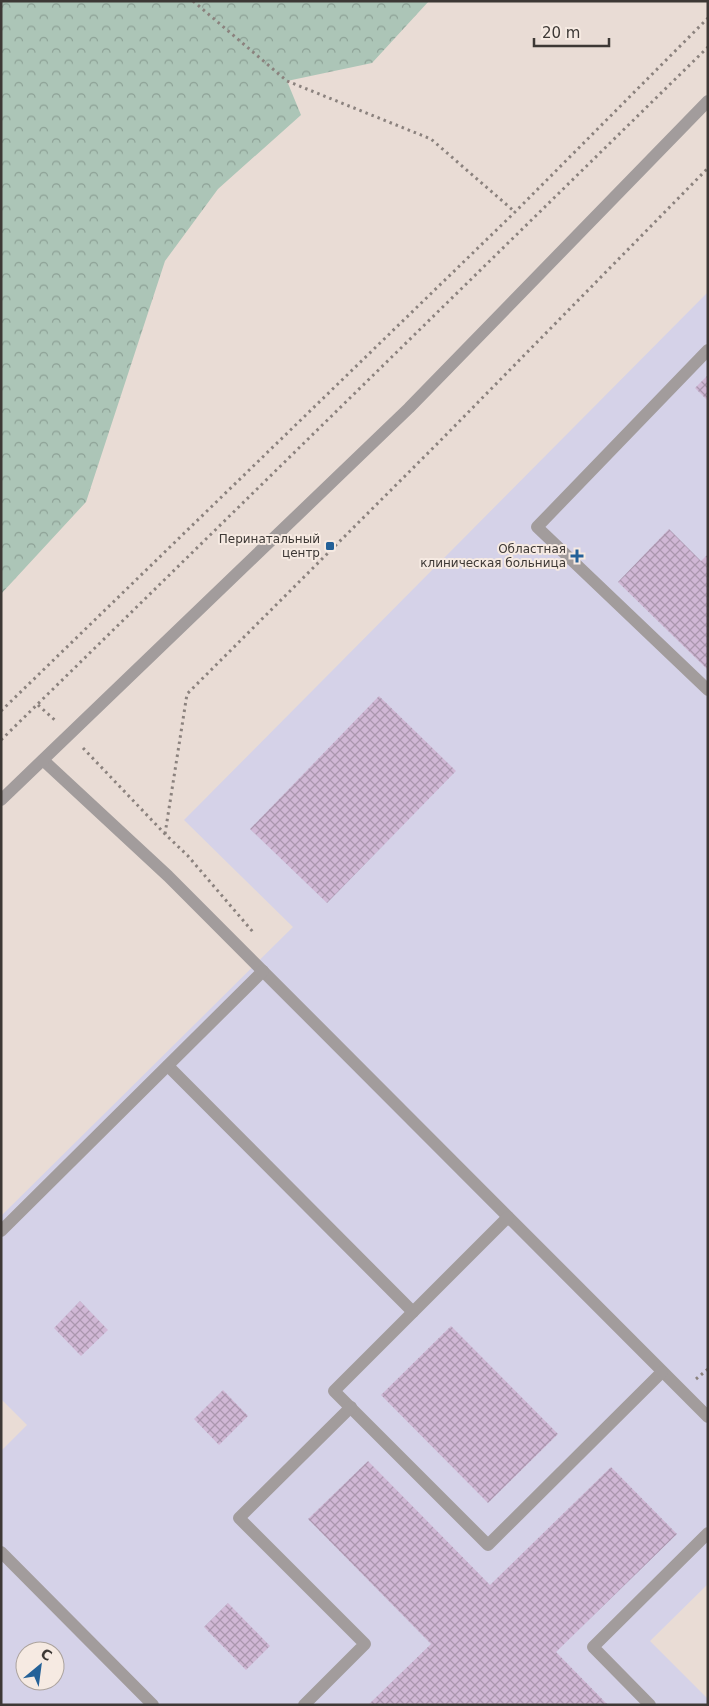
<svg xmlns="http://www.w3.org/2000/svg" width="709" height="1706" font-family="'DejaVu Sans',sans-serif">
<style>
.medical{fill:#d5d2e8;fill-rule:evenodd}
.forest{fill:url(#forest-crowns)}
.building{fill:url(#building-cross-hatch)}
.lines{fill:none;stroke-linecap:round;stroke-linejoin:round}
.path{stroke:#8b827e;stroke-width:3;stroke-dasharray:2.5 4;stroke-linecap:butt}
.minor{stroke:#a29c9c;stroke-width:12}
.poi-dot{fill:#246198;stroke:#f6eae2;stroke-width:2}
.labels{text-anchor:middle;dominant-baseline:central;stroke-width:4;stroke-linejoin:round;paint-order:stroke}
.poi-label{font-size:12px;fill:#3d3835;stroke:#f6eae2;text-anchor:end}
</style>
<defs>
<pattern id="forest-crowns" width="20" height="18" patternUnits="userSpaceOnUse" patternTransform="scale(1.25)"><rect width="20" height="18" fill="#acc5b7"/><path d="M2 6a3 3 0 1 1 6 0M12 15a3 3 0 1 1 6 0" fill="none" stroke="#8da196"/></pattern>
<pattern id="building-cross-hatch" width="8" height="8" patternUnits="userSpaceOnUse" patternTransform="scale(1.25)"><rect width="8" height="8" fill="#d0b7d5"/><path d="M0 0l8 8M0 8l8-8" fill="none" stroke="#aa96ae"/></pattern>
</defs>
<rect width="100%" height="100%" fill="#e9dcd5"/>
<path class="medical" d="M708,292V1584L650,1641L708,1699V1705H1V1451L27,1425L1,1399V1216L293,927L184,820ZM25,1651H55V1681H25Z"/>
<polygon class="forest" points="1,1 429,1 372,63 287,81 301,115 218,189 165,261 86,502 1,594"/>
<g class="building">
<polygon points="708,375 708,401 695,388"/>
<polygon points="669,529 701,561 708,554 708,670 618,582"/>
<polygon points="379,696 456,771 327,903 250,829"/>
<polygon points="80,1301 108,1330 81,1356 54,1328"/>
<polygon points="451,1326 558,1434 488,1503 381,1395"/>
<polygon points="223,1390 248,1416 219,1445 194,1419"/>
<polygon points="368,1461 490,1585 611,1467 677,1534 556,1652 608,1705 368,1705 431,1644 308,1519"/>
<polygon points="228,1603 270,1646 246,1670 204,1627"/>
</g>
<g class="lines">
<g class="path">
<polyline points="193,1 287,81 431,139 515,212"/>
<polyline points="38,705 57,722"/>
<polyline points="1,711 515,212 708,18"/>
<polyline points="1,740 708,47"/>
<polyline points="83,748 165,834 188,856 253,932"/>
<polyline points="165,834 187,694 440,441 708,168"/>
<polyline points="696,1379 708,1369"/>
</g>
<g class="minor">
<polyline points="708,350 537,527 708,690"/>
<polyline points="43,760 168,876 708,1417"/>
<polyline points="1,800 409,408 708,101"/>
<polyline points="168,1066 413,1312"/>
<polyline points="508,1217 334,1391 488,1545 662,1372"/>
<polyline points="1,1231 263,971"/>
<polyline points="1,1552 153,1705"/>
<polyline points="304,1705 365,1644 239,1518 351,1407"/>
<polyline points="650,1705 593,1647 708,1533"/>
</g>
</g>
<g class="poi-dot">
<rect x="325" y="541" width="10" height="10" rx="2.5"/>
<path d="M574.5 548.5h5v5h5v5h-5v5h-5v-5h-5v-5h5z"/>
</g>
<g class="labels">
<g class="poi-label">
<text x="320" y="539">Перинатальный<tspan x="320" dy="14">центр</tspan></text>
<text x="566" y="549">Областная<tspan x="566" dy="14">клиническая больница</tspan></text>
</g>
</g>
<rect width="709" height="1706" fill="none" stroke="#3d3835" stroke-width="5"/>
<g transform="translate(40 1666) rotate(29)"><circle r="24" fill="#f6eae2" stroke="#aca39d"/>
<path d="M0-4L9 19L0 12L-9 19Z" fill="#246198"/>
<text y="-8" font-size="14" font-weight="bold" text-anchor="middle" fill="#3d3835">С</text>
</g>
<path d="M534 38v8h75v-8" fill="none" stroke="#3d3835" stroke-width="2.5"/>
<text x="542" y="38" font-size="15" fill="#3d3835" stroke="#f6eae2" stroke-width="4" paint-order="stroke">20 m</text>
</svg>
